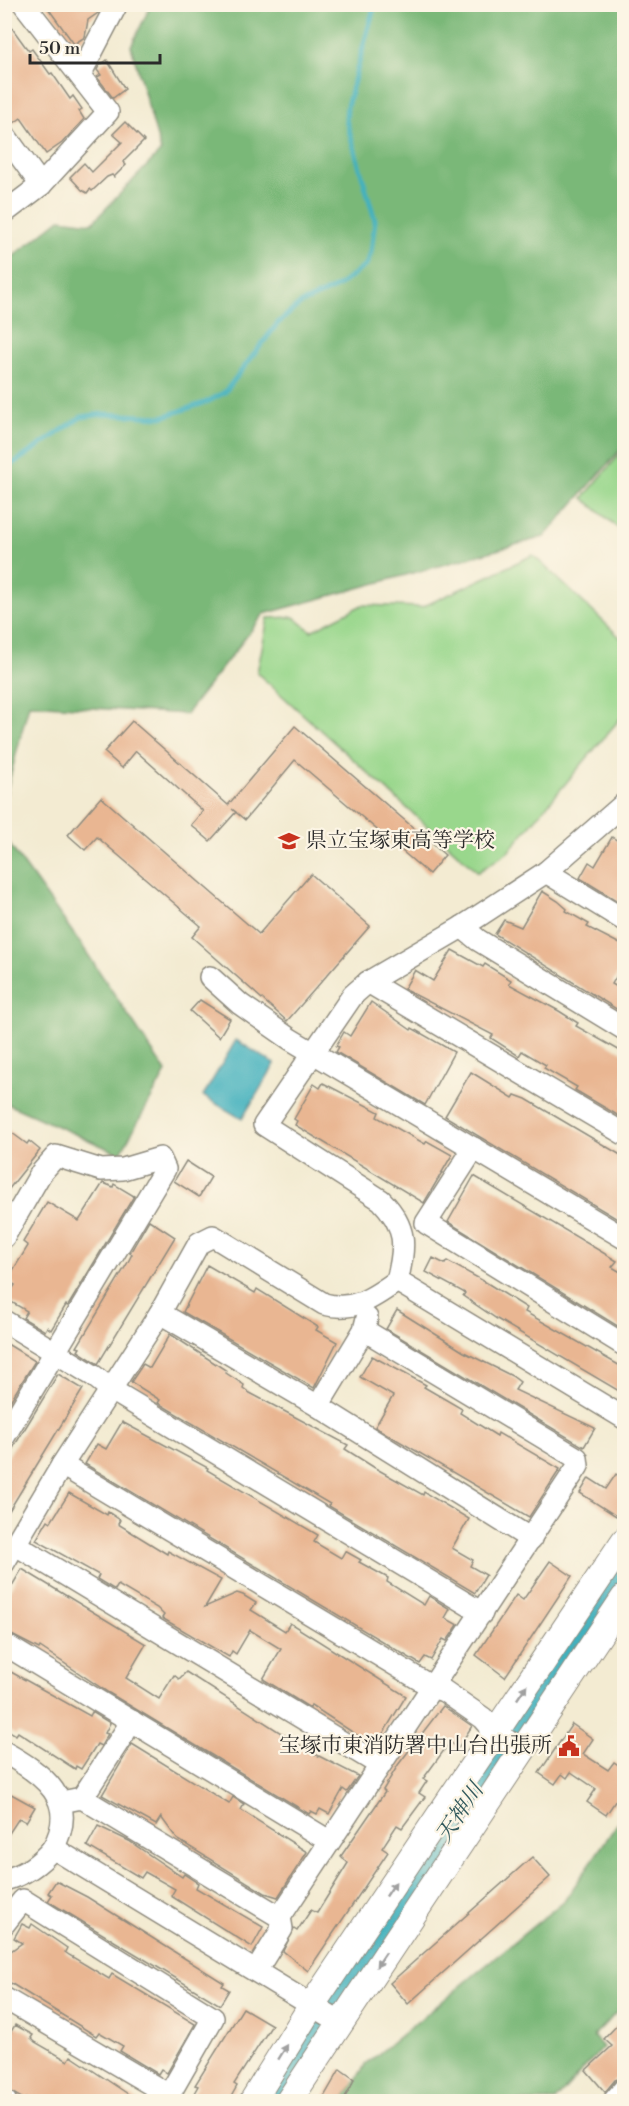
<svg xmlns="http://www.w3.org/2000/svg" width="629" height="2106" font-family="'Libre Bodoni','Noto Serif JP',serif">
<style>
.green{fill:#99d78c;stroke:#62815c;stroke-width:1.5}
.forest{fill:#7ab878;stroke:#527252;stroke-width:1.5}
.water{fill:#42b1be;stroke:#366e74;stroke-width:1.5}
.lines{fill:none;stroke-linecap:round;stroke-linejoin:round}
.stream{stroke:#42b1be;stroke-width:5}
.river{stroke:#42b1be;stroke-width:32}
.building{fill:#e9b692}
.minor-casing{stroke:#8f8b7e;stroke-width:24}
.tertiary-casing{stroke:#8f8b7e;stroke-width:28}
.minor{stroke:#fff;stroke-width:21}
.tertiary{stroke:#fff;stroke-width:26}
.oneway{fill:#a0a0a0}
.labels{text-anchor:middle;dominant-baseline:central;stroke-width:4.5;stroke-linejoin:round;paint-order:stroke}
.poi-label{font-size:21px;fill:#2b2b2b;stroke:#fcf5e5;text-anchor:start}
.water-label{font-size:22px;font-style:italic;fill:#335a5e;stroke:#fcf5e5}
</style>
<rect width="100%" height="100%" fill="#fcf5e5"/>
<filter id="ink" filterUnits="userSpaceOnUse"><feTurbulence type="fractalNoise" baseFrequency=".0167" numOctaves="2"/><feDisplacementMap in="SourceGraphic" scale="12" xChannelSelector="R" yChannelSelector="G"/><feConvolveMatrix kernelMatrix="1 2 1 2 8 2 1 2 1" color-interpolation-filters="sRGB"/></filter>
<filter id="wash" filterUnits="userSpaceOnUse"><feTurbulence type="fractalNoise" baseFrequency=".008" numOctaves="4" result="noise"/><feDisplacementMap in="SourceGraphic" scale="24" xChannelSelector="R" yChannelSelector="G"/><feGaussianBlur stdDeviation="1.35" result="paint"/><feColorMatrix in="noise" values="0 0 0 0 0 0 0 0 0 0 0 0 0 0 0 0 0 1.4 0 .05"/><feComposite in="paint" operator="in"/></filter>
<g filter="url(#wash)">
<rect width="100%" height="100%" fill="#f3ebd2"/>
<g class="green">
<polygon points="624,449 624,533 583,498"/>
<polygon points="533,555 624,641 624,714 508,852 478,872 257,673 268,618 294,617 311,631 362,605 422,607"/>
</g>
<g class="forest">
<polygon points="151,5 624,5 624,446 544,537 264,614 186,714 29,704 5,797 5,263 60,219 92,223 161,151 131,46"/>
<polygon points="4,837 81,944 166,1072 120,1154 5,1103"/>
<polygon points="624,1814 624,2005 593,2036 603,2047 555,2101 343,2101 365,2065 565,1900"/>
</g>
<polygon class="water" points="236,1040 275,1064 242,1119 203,1096"/>
<g class="lines">
<polyline class="stream" points="4,470 81,417 103,414 162,417 207,402 225,392 278,323 300,304 337,287 366,265 371,252 375,220 346,120 347,106 375,4"/>
<g class="river">
<polyline points="336,2000 624,1566"/>
<polyline points="272,2102 317,2027"/>
</g>
</g>
<g id="blocks">
<g class="building">
<polygon points="45,4 102,4 98,13 88,20 85,37 74,44"/>
<polygon points="4,17 25,46 29,51 32,49 50,74 52,73 70,99 73,96 82,109 79,111 84,119 62,143 46,154 21,118 14,123 4,109"/>
<polygon points="107,60 125,89 113,98 97,77 101,75 97,70 99,66"/>
<polygon points="125,122 144,141 123,162 126,165 114,177 112,175 107,177 92,191 90,189 87,193 82,190 70,177 84,163 92,172 122,142 113,134"/>
<polygon points="132,721 228,805 295,726 445,855 429,874 295,760 245,820 232,809 236,812 210,841 191,825 203,811 136,751 122,768 104,752"/>
<polygon points="101,797 259,934 311,874 370,926 287,1021 192,937 201,926 97,837 85,850 68,835"/>
<polygon points="612,837 624,845 624,905 580,878 589,862 595,866"/>
<polygon points="542,891 558,901 567,909 566,911 589,924 587,927 624,946 624,963 612,984 624,991 624,998 618,1010 495,934 504,920 521,927"/>
<polygon points="452,950 483,967 485,964 511,980 509,984 559,1011 578,1023 576,1026 624,1053 624,1119 575,1090 577,1087 544,1068 546,1065 522,1051 519,1056 491,1038 493,1035 404,989 415,970 433,981"/>
<polygon points="200,1000 230,1019 219,1037 190,1011"/>
<polygon points="371,1002 411,1030 412,1028 454,1052 425,1105 336,1052 339,1047 336,1046 344,1032 350,1036"/>
<polygon points="471,1072 513,1098 515,1095 526,1099 624,1157 624,1223 445,1116"/>
<polygon points="323,1083 379,1112 377,1117 425,1144 427,1141 452,1155 424,1203 295,1125 297,1121 294,1119 314,1084 320,1088"/>
<polygon points="4,1127 27,1144 29,1141 40,1150 4,1195"/>
<polygon points="186,1161 211,1177 199,1197 174,1181"/>
<polygon points="474,1176 617,1261 612,1267 624,1274 624,1330 448,1222"/>
<polygon points="103,1183 113,1187 114,1184 134,1196 68,1306 66,1305 51,1330 47,1327 45,1331 23,1318 27,1311 6,1299 15,1285 7,1280 28,1246 23,1242 47,1202 79,1221"/>
<polygon points="149,1220 175,1237 98,1364 78,1351 80,1348 77,1347 127,1264 132,1254 130,1253"/>
<polygon points="433,1258 445,1264 447,1261 487,1283 527,1308 525,1312 624,1368 624,1394 497,1319 463,1296 465,1293 426,1272"/>
<polygon points="207,1265 255,1293 257,1289 318,1327 316,1330 337,1342 314,1388 183,1312"/>
<polygon points="397,1310 464,1352 512,1376 520,1382 515,1390 595,1428 584,1447 386,1329"/>
<polygon points="170,1334 227,1371 226,1373 244,1385 243,1388 250,1393 348,1445 345,1449 375,1468 423,1495 424,1492 469,1519 452,1548 473,1560 470,1566 486,1575 475,1593 329,1506 330,1504 158,1403 160,1400 131,1382 143,1364 150,1368"/>
<polygon points="4,1342 35,1361 4,1411"/>
<polygon points="372,1356 426,1385 424,1387 462,1409 460,1413 497,1436 498,1433 560,1469 529,1517 375,1427 393,1396 360,1377"/>
<polygon points="58,1374 83,1389 4,1519 4,1463"/>
<polygon points="122,1422 208,1468 207,1470 318,1535 314,1542 341,1558 345,1551 361,1560 359,1562 388,1578 387,1582 424,1605 429,1596 450,1609 445,1618 458,1625 447,1641 443,1639 431,1660 425,1657 420,1664 85,1464 97,1444 106,1449"/>
<polygon points="616,1474 624,1480 624,1502 616,1516 580,1493 589,1478 606,1489"/>
<polygon points="69,1493 107,1515 108,1512 120,1520 118,1524 167,1554 168,1551 221,1580 205,1607 237,1593 243,1595 256,1603 251,1610 285,1631 290,1623 406,1696 375,1747 311,1705 310,1708 263,1679 281,1649 250,1630 236,1654 232,1651 229,1657 162,1618 164,1615 157,1608 118,1585 115,1590 97,1579 99,1575 36,1540 48,1520 51,1522"/>
<polygon points="550,1561 572,1576 505,1677 476,1655 516,1595 523,1600"/>
<polygon points="22,1569 146,1644 126,1678 159,1699 174,1675 179,1679 186,1672 309,1751 358,1776 347,1792 343,1789 329,1814 320,1809 317,1814 311,1811 309,1814 109,1693 40,1647 39,1649 4,1631 4,1599"/>
<polygon points="11,1672 90,1716 92,1712 110,1723 105,1733 108,1734 101,1746 97,1744 81,1769 76,1766 75,1769 18,1732 16,1735 4,1728 4,1683"/>
<polygon points="443,1706 472,1726 458,1748 450,1742 423,1779 427,1781 419,1793 425,1797 402,1828 397,1825 382,1848 388,1852 308,1971 283,1951 294,1929 297,1931 311,1910 317,1913 348,1863 341,1856 385,1792 383,1790 398,1765"/>
<polygon points="572,1724 593,1739 583,1754 608,1770 614,1762 624,1769 624,1788 606,1815 587,1802 596,1789 571,1772 567,1778 562,1774 555,1784 539,1773"/>
<polygon points="132,1744 229,1804 233,1797 244,1804 241,1810 307,1852 278,1897 265,1893 177,1839 161,1817 156,1825 102,1795"/>
<polygon points="4,1790 35,1807 26,1822 19,1818 4,1841"/>
<polygon points="98,1826 129,1841 182,1877 184,1874 198,1883 196,1888 263,1927 252,1947 171,1896 175,1889 145,1872 141,1878 87,1846"/>
<polygon points="532,1857 550,1877 408,2004 390,1983"/>
<polygon points="56,1881 87,1897 224,1983 222,1986 229,1990 220,2005 48,1901 52,1895 48,1893"/>
<polygon points="22,1924 30,1928 32,1924 67,1948 65,1952 69,1955 109,1979 112,1974 195,2024 167,2073 161,2069 158,2074 120,2051 123,2046 99,2032 96,2036 4,1979 4,1956 22,1943 14,1938"/>
<polygon points="243,2008 272,2025 234,2084 237,2086 228,2102 189,2102 198,2086 195,2085"/>
<polygon points="624,2018 624,2077 615,2080 605,2092 586,2070 612,2046 604,2039"/>
<polygon points="15,2025 33,2035 31,2038 35,2042 68,2061 71,2056 140,2102 32,2102 26,2098 25,2100 4,2088 4,2043"/>
<polygon points="340,2069 354,2079 351,2087 342,2102 321,2102"/>
</g>
</g>
</g>
<g filter="url(#ink)">
<use href="#blocks" fill-opacity="0" stroke="#8f8b7e" stroke-width="1.5"/>
<g class="lines">
<defs>
<g id="minor">
<polyline points="80,75 117,4"/>
<polyline points="4,134 41,185"/>
<polyline points="4,213 41,185 108,112 24,4"/>
<polyline points="546,872 624,920"/>
<polyline points="462,927 478,940 624,1029"/>
<polyline points="210,977 240,1004 290,1039 624,1238"/>
<polyline points="368,982 624,1134"/>
<polyline points="474,1148 426,1223 624,1345"/>
<polyline points="4,1237 41,1173 56,1156 101,1170 123,1169 160,1158 165,1169 4,1437"/>
<path d="M397,1281C406,1246 407,1227 381,1200L264,1125L353,995L368,982L462,927L546,872L624,804"/>
<polyline points="160,1313 318,1406 531,1539"/>
<polyline points="4,1321 94,1376 110,1389 482,1613"/>
<polyline points="318,1406 364,1330 367,1318"/>
<polyline points="62,1465 432,1687 444,1691 483,1718 495,1732 523,1751"/>
<polyline points="16,1545 380,1765"/>
<path d="M4,1563L62,1465L160,1313L199,1243L213,1236L324,1304C354,1312 373,1298 397,1281L624,1418"/>
<polyline points="4,1644 329,1841"/>
<path d="M4,1752C43,1774 80,1800 53,1848"/>
<polyline points="82,1798 132,1721"/>
<polyline points="61,1802 82,1798 280,1917"/>
<path d="M4,1880C24,1875 40,1864 53,1848L339,2022"/>
<polyline points="4,1924 23,1900 213,2018 165,2102"/>
<polyline points="256,1971 282,1929 280,1917 578,1466 577,1458 364,1330"/>
<polyline points="4,1998 169,2095"/>
<polyline points="4,2101 6,2102"/>
<polyline points="613,2102 624,2089"/>
</g>
<g id="tertiary">
<polyline points="252,2102 312,2005 624,1541"/>
<polyline points="288,2102 624,1598"/>
</g>
</defs>
<use href="#minor" class="minor-casing"/>
<use href="#tertiary" class="tertiary-casing"/>
<use href="#minor" class="minor"/>
<use href="#tertiary" class="tertiary"/>
</g>
<defs><path id="oneway-solid" d="M-6-.8H1V-3.2L6.5 0L1 3.2V.8H-6Z" transform="scale(1.5)"/></defs>
<g class="oneway">
<use href="#oneway-solid" transform="translate(522 1692) rotate(-56)"/>
<use href="#oneway-solid" transform="translate(391 1889) rotate(-56)"/>
<use href="#oneway-solid" transform="translate(381 1960) rotate(124)"/>
<use href="#oneway-solid" transform="translate(283 2052) rotate(-58)"/>
</g>
</g>
<defs>
<symbol id="school-bare" viewBox="-9 -9 18 18"><path d="M0-5L7-2L0 1L-7-2ZM-4 1L0 2.5L4 1V4Q0 6-4 4Z" fill="#c8321e" stroke="#fcf5e5" stroke-width="2.5" paint-order="stroke"/></symbol>
<symbol id="civic-bare" viewBox="-9 -9 18 18"><path d="M-.6-6.5H3V-4.5H.6V-3L4-1V1h2V6H-6V1h2V-1L-.6-3ZM-1.2 2.5V6h2.4V2.5Z" fill="#c8321e" stroke="#fcf5e5" stroke-width="2.5" paint-order="stroke"/></symbol>
</defs>
<g fill-rule="evenodd">
<use href="#school-bare" x="274" y="826" width="30" height="30"/>
<use href="#civic-bare" x="554" y="1731" width="30" height="30"/>
</g>
<g class="labels">
<g class="poi-label">
<text x="306" y="841">県立宝塚東高等学校</text>
<text x="552" y="1746" text-anchor="end">宝塚市東消防署中山台出張所</text>
</g>
<g class="water-label">
<text transform="translate(460 1813) rotate(-56)">天神川</text>
</g>
</g>
<rect width="629" height="2106" fill="none" stroke="#fcf5e5" stroke-width="24"/>
<path d="M30 54v9h130v-9" fill="none" stroke="#2b2b2b" stroke-width="3"/>
<text x="39" y="54" font-size="18" fill="#2b2b2b" stroke="#fcf5e5" stroke-width="4.5" paint-order="stroke">50 m</text>
</svg>
